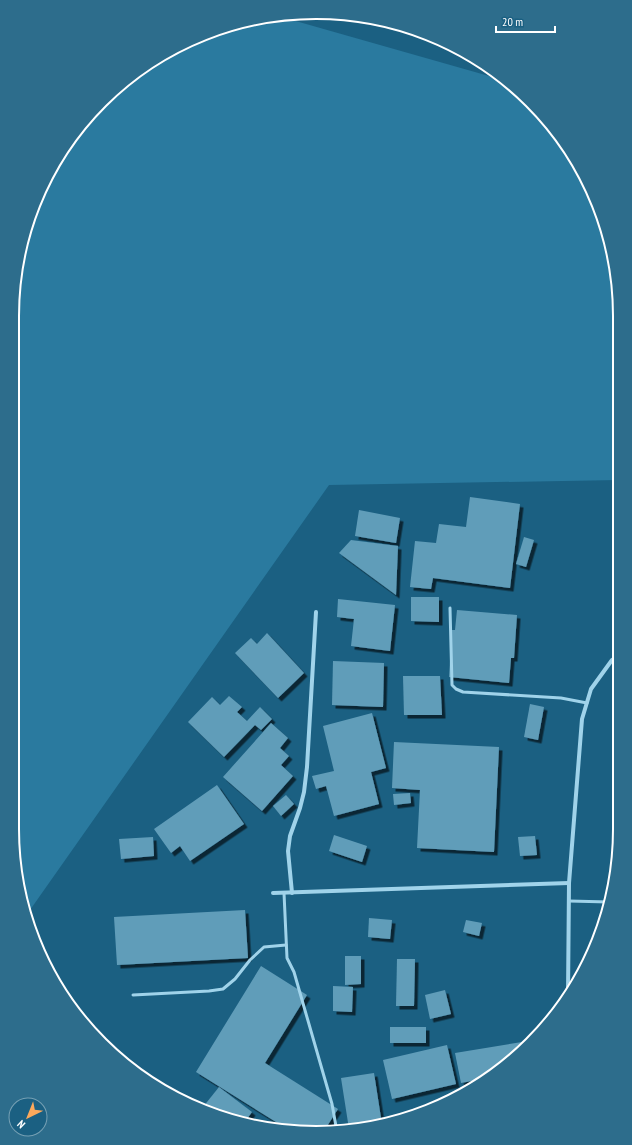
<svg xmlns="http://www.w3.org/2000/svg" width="632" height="1145" font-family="'PT Sans Narrow',sans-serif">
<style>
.green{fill:#2a7a9f}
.building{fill:#619db9;filter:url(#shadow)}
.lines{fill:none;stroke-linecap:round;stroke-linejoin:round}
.lane{stroke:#a0d3ea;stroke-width:3}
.street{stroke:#a0d3ea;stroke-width:4}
.rim{fill:none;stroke:#fff;stroke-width:2}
</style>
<defs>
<filter id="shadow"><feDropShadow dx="3.5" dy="3.5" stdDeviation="0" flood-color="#0009"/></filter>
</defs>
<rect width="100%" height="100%" fill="#1b6082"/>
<polygon class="green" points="278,16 503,80 531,101 569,147 604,218 617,277 618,480 329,485 30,910 28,927 12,829 13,296 22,237 53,164 88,115 131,75 182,43 238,22"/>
<g class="building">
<polygon points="470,497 520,504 510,588 433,578 431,589 410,587 415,541 436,543 439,524 466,527"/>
<polygon points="359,510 400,518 396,543 355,536"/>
<polygon points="524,537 534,540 526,567 516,564"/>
<polygon points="351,540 398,546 396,595 339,553"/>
<polygon points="411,597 439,597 439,622 411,621"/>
<polygon points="338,599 395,605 390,651 351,646 354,619 337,617"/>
<polygon points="457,610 517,615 514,658 511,658 509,683 449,677 452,630 455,630"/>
<polygon points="267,633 304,673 278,698 235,653 251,638 257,644"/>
<polygon points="333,661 384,663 383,707 332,705"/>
<polygon points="403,676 440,676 442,715 404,715"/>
<polygon points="229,696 242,707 237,712 247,721 260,707 272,719 261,730 255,725 224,757 188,722 212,697 220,705"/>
<polygon points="530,704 544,707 538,740 524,737"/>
<polygon points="372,713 386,768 371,772 379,804 334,816 326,786 316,789 312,776 334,771 323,726"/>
<polygon points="271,723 288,738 280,748 289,756 281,765 293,776 262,811 223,777"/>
<polygon points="394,742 499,747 494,852 417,848 420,790 392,788"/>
<polygon points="217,785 244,824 190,861 180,846 171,853 154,829"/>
<polygon points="410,793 411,803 394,805 393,794"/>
<polygon points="286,795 294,804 281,816 273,806"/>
<polygon points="334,835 367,846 362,862 329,851"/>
<polygon points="535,836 537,855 520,856 518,837"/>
<polygon points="153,837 154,856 121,859 119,839"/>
<polygon points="245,910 248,958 117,965 114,917"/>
<polygon points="369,918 392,920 390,939 368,937"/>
<polygon points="466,920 482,923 479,936 463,932"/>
<polygon points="345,956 361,956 361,984 345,985"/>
<polygon points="397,959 415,959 414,1006 396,1006"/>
<polygon points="261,966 307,995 265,1063 338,1109 324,1131 284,1127 196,1072"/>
<polygon points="333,986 353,987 352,1012 333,1011"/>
<polygon points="445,990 451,1014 430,1019 425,995"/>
<rect x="390" y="1027" width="36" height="16"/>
<polygon points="522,1042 523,1049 516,1058 482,1079 461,1083 455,1053"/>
<polygon points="447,1045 456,1084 392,1099 383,1060"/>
<polygon points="374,1073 381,1118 388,1117 388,1120 349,1129 341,1078"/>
<polygon points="219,1087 252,1112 244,1123 237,1123 203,1107"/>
</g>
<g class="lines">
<g class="lane">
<polyline points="450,608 452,685 456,689 463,692 561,698 587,703"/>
<polyline points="284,893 287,958 294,972 298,986 332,1104 337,1132"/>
<polyline points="569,901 609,902"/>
<polyline points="133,995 209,991 223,989 235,979 250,960 264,947 286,945"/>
</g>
<g class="street">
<polyline points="273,893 569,883"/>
<polyline points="292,893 288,851 290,836 300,808 304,792 307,767 316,612"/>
<polyline points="568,995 569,883 582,719 591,689 612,660 619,656"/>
</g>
</g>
<path d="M0 0H632V1145H0ZM316 19H316A297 297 0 0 1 613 316V829A297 297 0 0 1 316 1126H316A297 297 0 0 1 19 829V316A297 297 0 0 1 316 19Z" fill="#2d6d8c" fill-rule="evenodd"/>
<path class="rim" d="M316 19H316A297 297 0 0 1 613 316V829A297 297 0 0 1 316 1126H316A297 297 0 0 1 19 829V316A297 297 0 0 1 316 19Z"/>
<g transform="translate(28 1117) rotate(223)"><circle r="19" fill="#1b6082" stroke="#76a0b4"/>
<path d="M0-3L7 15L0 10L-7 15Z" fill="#fca95c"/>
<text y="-6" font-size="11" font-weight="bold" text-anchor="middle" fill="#ffffff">N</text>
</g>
<path d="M496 26v6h59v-6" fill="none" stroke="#ffffff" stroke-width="2"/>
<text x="502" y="26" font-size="12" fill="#ffffff" stroke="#1b6082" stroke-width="3" paint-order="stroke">20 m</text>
</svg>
